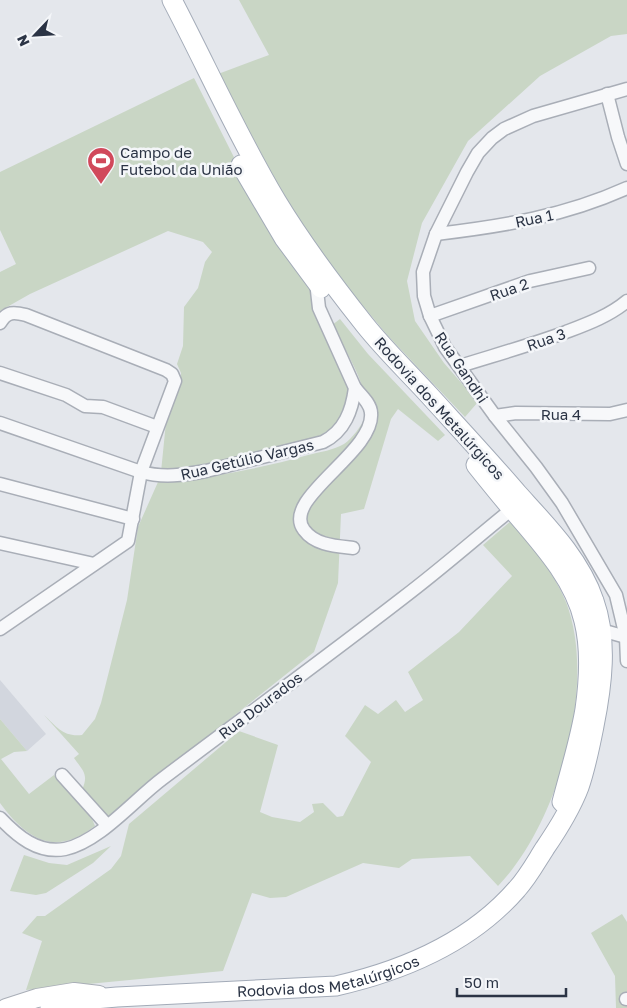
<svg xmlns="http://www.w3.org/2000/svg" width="627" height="1008" font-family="'Golos Text',sans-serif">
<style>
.built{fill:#d2d6de}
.green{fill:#c9d6c5}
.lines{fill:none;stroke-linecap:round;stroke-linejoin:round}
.street-casing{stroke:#a9aeb7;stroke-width:15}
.secondary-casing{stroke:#a9aeb7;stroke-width:20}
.primary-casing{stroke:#a3abb8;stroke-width:21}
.street{stroke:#f7f8fa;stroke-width:12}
.secondary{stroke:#fff;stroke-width:18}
.primary{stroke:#fff;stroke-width:19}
.labels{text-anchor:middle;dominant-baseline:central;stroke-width:5;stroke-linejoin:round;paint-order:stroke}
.poi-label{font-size:15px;fill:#2b3445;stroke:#f4f6f9;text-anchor:start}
.street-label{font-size:15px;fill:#2b3445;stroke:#f4f6f9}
</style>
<rect width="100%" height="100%" fill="#e4e7ec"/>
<polygon class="built" points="0,680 46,734 27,751 0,719"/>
<g class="green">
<polygon points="239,0 627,0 627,34 611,36 540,76 468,141 422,223 407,281 415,321 444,363 478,402 465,417 388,336 343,282 312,240 280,188 218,74 269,55"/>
<polygon points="194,78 252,193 309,281 315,316 344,374 348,391 345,406 340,419 329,430 318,437 201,468 161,472 166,422 181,384 181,373 177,364 183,346 184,307 198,288 205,262 212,252 203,242 168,231 30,294 0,311 0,272 16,264 0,230 0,172"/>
<path d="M340,319L368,354L445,435L438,441L398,409L391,419L364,509L341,514L338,583L314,652L201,742L151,779L107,819L82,790C89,774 83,771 74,758L79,754L44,715C57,727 63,737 82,735L95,719L101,703L127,600L138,527L158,482C209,478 259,469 308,455C320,452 334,450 344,444C352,439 362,425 365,417C372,390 344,349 332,325Z"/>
<path d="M511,521C531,546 554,572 566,602C598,685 558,824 498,886L470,856L412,859L399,868L363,863L286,897L270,898L252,893L223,971L26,990L42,941L22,933L37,916H45L111,869L121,856L129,824L239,731L278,745L260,812L272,817L300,822L314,812L312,804L323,803L337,817L343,816L371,762L345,736L365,705L378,714L396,700L405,712L423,700L408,672L459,632L512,576L483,545Z"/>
<path d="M0,719L27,751L14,752L1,759L29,794L54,775L92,819L95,826L92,828C53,858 24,836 0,803Z"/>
<polygon points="111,846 93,863 46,893 36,895 10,891 24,855 49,863 67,865"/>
<polygon points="622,914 627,922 627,1008 616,1008 615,976 591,933"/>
</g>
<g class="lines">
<defs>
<g id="street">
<polyline points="627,89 533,116 504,129 492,138 478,153 467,172 436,234 423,272 424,296 430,316 445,347 495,416 536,467 562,503 616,595 626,637 627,661"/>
<polyline points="607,94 618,137 627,164"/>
<path d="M436,234C504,226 565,216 627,188"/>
<polyline points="430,316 530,281 589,268"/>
<path d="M0,323C7,311 14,312 26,315L166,370L172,374L175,381L141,472L128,541L0,629"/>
<path d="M460,366C495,355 531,345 566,332C587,324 609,316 627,301"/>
<polyline points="0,373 66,395 85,406 103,407 157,427"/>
<polyline points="495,416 516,413 610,414 627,410"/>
<path d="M0,423L141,472C163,478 184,475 206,471L323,442C345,431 352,410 355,388L319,308L316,282"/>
<polyline points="0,484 133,519"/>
<polyline points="0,543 94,564"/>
<path d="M353,548C335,546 315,545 304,530C280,499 375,452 371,413C371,404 361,395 355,388"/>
<polyline points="601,630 626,637 627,636"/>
<polyline points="62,775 107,825"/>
<path d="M0,818C17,836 38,854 65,849C99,842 134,800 162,779C243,718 324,659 404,597C441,569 476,538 512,509"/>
<polyline points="626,999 627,999"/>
</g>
<polyline id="secondary" points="6,1008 37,998 74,992 99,995"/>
<g id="primary">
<polyline points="241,165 284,238 321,288"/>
<path d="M476,465C488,480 500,495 512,509C540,542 574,578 584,621C591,649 589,681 585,709C580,740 570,771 562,802"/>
<path id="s1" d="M50,1008L83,1000L117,997L336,986C402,971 471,942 517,889C528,877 536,862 545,848C558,829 571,808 579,787C586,767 590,746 594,726C602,686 608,640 594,601C580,559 547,526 518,494C489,460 459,428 429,395C408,372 385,350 365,325C334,286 303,245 277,202C238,137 207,67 172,0"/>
</g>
</defs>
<use href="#street" class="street-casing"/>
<use href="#secondary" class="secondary-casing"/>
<use href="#primary" class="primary-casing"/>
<use href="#street" class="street"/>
<use href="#secondary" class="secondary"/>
<use href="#primary" class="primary"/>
</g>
<defs>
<symbol id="stadium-pin" viewBox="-11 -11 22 30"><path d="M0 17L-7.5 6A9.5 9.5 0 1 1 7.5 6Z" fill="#d1495b" stroke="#f4f6f9"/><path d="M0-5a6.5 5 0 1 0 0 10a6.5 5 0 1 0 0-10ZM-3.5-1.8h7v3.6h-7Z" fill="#fff"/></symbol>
</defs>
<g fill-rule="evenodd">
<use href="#stadium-pin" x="85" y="145" width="32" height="43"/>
</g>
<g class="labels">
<g class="poi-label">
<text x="120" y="152">Campo de<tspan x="120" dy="17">Futebol da União</tspan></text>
</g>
<g class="street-label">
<text transform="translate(534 218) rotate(-12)">Rua 1</text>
<text transform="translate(509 289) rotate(-19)">Rua 2</text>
<text transform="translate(546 339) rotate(-19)">Rua 3</text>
<text transform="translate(462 367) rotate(56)">Rua Gandhi</text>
<text transform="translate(440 408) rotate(48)">Rodovia dos Metalúrgicos</text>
<text x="561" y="414">Rua 4</text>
<text transform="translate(247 459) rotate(-13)">Rua Getúlio Vargas</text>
<text transform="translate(260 705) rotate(-37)">Rua Dourados</text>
<text stroke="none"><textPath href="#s1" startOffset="281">Rodovia dos Metalúrgicos</textPath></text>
</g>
</g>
<g transform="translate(35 35) rotate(245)" stroke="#f4f6f9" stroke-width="4" paint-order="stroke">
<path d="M0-4L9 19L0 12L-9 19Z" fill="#2b3445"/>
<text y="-8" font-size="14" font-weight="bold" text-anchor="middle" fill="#2b3445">N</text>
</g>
<path d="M457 988v8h109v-8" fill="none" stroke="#2b3445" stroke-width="2.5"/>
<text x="464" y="988" font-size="15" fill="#2b3445" stroke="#f4f6f9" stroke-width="4" paint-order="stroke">50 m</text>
</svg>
